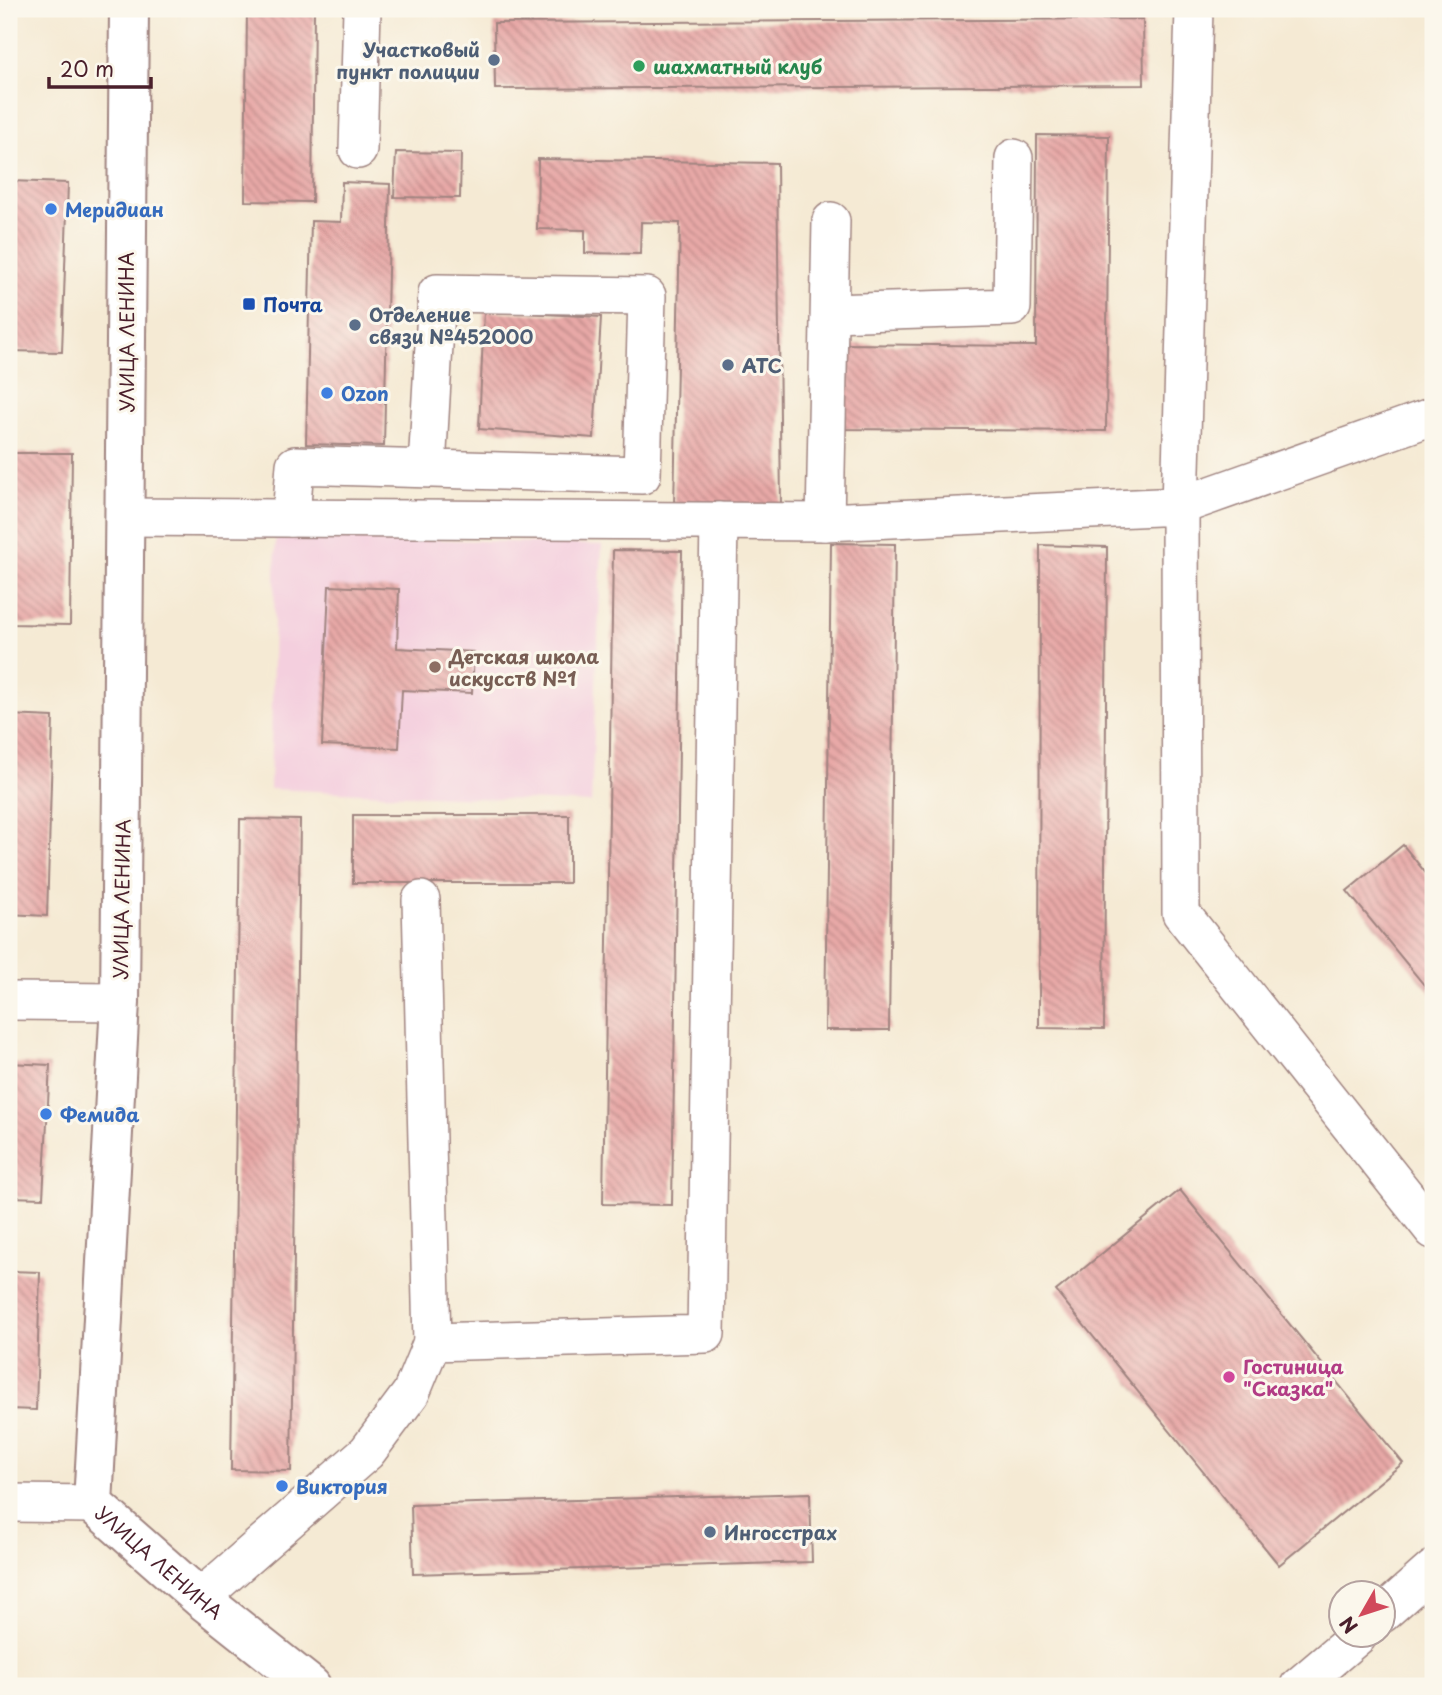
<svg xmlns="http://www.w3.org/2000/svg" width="1442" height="1695" font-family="'Playpen Sans',sans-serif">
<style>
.built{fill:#f4cfde}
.building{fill:url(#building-back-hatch)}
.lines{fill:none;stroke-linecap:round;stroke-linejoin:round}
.minor-casing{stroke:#a08480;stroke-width:40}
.major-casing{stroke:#a08480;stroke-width:42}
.minor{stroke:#fff;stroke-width:37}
.major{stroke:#fff;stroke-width:38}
.service-dot{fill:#5c6f8a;stroke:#fbf7ec;stroke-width:2.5}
.leisure-dot{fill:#2e9e5b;stroke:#fbf7ec;stroke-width:2.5}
.shop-dot{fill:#3f7fe0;stroke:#fbf7ec;stroke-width:2.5}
.transit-dot{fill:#1a4fb4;stroke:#fbf7ec;stroke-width:2.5}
.education-dot{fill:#8d6e63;stroke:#fbf7ec;stroke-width:2.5}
.hotel-dot{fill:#d1479c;stroke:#fbf7ec;stroke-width:2.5}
.labels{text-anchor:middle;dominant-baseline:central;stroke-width:6;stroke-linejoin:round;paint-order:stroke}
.service-label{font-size:19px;font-weight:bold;fill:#4e5e75;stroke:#fbf7ec;text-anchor:start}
.leisure-label{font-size:19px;font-weight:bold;fill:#27864d;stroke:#fbf7ec;text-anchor:start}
.shop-label{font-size:19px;font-weight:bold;fill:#366cbe;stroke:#fbf7ec;text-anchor:start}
.transit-label{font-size:19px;font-weight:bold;fill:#164399;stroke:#fbf7ec;text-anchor:start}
.street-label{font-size:19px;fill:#4a1f2b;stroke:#fbf7ec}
.education-label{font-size:19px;font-weight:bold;fill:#785e54;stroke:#fbf7ec;text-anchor:start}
.hotel-label{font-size:19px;font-weight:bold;fill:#b23c85;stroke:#fbf7ec;text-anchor:start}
</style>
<defs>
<pattern id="building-back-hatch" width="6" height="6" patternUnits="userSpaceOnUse" patternTransform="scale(1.75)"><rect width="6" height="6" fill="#e8a9a7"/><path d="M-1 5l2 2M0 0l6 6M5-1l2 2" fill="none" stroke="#be8988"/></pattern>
</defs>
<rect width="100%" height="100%" fill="#fbf7ec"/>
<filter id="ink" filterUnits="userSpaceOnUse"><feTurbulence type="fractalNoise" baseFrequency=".0143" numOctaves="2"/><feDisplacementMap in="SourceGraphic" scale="14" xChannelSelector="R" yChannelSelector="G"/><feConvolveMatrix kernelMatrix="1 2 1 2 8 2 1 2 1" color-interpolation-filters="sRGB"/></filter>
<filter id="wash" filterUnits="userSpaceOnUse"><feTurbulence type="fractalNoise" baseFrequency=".00686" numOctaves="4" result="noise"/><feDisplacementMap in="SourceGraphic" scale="28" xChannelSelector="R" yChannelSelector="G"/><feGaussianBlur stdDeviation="1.57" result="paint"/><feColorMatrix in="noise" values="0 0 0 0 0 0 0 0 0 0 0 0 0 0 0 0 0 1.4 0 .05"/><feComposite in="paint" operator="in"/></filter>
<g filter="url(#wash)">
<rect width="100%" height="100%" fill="#f5ead4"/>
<polygon class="built" points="276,534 602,545 591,803 270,789"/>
<g id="blocks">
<g class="building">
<polygon points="247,9 314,9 312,202 245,201"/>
<polygon points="1143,19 1144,85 495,89 494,23"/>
<polygon points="1037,135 1109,136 1106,431 844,429 845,344 1036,346"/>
<polygon points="396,152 461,153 460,198 394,197"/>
<polygon points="538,159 777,163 781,507 674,506 680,223 641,222 640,254 585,253 585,230 537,229"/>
<polygon points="9,181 68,183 62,352 9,351"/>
<polygon points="342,182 390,184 384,446 306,444 311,221 341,222"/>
<polygon points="484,311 601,317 594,438 479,429"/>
<polygon points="9,453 72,453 70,625 9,624"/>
<polygon points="831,543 895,544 889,1030 825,1030"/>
<polygon points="1040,545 1107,547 1104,1029 1039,1028"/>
<polygon points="613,550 682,551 672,1205 603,1204"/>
<polygon points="329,586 399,589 397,648 474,652 472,693 402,690 399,748 322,745"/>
<polygon points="9,715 53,717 47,916 9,914"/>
<rect x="353" y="815" width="216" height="68"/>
<polygon points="240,819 300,820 291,1471 231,1470"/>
<polygon points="1403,845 1433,882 1433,996 1347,891"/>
<polygon points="9,1063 50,1065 43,1198 9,1197"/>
<polygon points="1180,1190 1403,1463 1279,1565 1056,1291"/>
<polygon points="9,1271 40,1272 36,1410 9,1409"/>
<polygon points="810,1493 812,1562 413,1574 411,1505"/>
</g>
</g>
</g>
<g filter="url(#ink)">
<use href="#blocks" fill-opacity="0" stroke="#a08480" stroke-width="2"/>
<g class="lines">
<defs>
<g id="minor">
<polyline points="1194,9 1180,506 1433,416"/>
<polyline points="358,150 362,9"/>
<polyline points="831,313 1012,307 1014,158"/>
<polyline points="125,517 825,522 1180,506 1181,913 1433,1230"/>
<polyline points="291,518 295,465 642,475 647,296 437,293 427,468"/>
<polyline points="825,522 831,221"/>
<polyline points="421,900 432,1342"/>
<polyline points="9,1001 120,1002"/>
<polyline points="9,1503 93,1504"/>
<polyline points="200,1598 367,1452 411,1393 432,1342 706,1334 719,521"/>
<polyline points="1382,1614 1433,1569"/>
<polyline points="1299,1686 1358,1636"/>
</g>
<g id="major">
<path id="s1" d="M129,9L120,1002L93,1504L200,1598L311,1686"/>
</g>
</defs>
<use href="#minor" class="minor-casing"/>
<use href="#major" class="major-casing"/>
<use href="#minor" class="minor"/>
<use href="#major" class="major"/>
</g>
</g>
<g class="service-dot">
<circle cx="494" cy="60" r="7"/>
<circle cx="355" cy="325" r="7"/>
<circle cx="728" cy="365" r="7"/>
<circle cx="710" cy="1532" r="7"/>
</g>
<circle class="leisure-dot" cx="639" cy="66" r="7"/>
<g class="shop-dot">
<circle cx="51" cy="209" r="7"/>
<circle cx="327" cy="393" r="7"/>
<circle cx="46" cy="1114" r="7"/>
<circle cx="282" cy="1486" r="7"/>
</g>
<rect class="transit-dot" x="242" y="297" width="14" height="14" rx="3.5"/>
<circle class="education-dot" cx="435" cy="667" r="7"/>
<circle class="hotel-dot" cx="1229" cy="1377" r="7"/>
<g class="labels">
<g class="service-label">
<text x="480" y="49" text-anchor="end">Участковый<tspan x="480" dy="22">пункт полиции</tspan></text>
<text x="369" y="314">Отделение<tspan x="369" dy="22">связи №452000</tspan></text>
<text x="742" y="365">АТС</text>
<text x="724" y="1532">Ингосстрах</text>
</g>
<g class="leisure-label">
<text x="653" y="66">шахматный клуб</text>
</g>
<g class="shop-label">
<text x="65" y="209">Меридиан</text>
<text x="341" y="393">Ozon</text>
<text x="60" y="1114">Фемида</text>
<text x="296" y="1486">Виктория</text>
</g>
<g class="transit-label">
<text x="263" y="304">Почта</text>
</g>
<g class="street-label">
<text transform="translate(126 332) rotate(-90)">УЛИЦА ЛЕНИНА</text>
<text transform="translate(121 899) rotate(-89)">УЛИЦА ЛЕНИНА</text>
<text stroke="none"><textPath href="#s1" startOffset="1584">УЛИЦА ЛЕНИНА</textPath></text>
</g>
<g class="education-label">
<text x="449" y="656">Детская школа<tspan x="449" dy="22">искусств №1</tspan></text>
</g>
<g class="hotel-label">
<text x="1243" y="1366">Гостиница<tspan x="1243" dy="22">"Сказка"</tspan></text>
</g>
</g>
<rect width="1442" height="1695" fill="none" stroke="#fbf7ec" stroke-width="35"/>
<g transform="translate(1362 1614) rotate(231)"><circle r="33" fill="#fbf7ec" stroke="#b4a19f" stroke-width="2"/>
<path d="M0-5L12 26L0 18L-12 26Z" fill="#d1495b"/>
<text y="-10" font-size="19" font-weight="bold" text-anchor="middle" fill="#4a1f2b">N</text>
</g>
<path d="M49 77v10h102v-10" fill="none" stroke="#4a1f2b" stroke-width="3.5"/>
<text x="60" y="77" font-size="21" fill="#4a1f2b" stroke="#fbf7ec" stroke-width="5" paint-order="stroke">20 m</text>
</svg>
